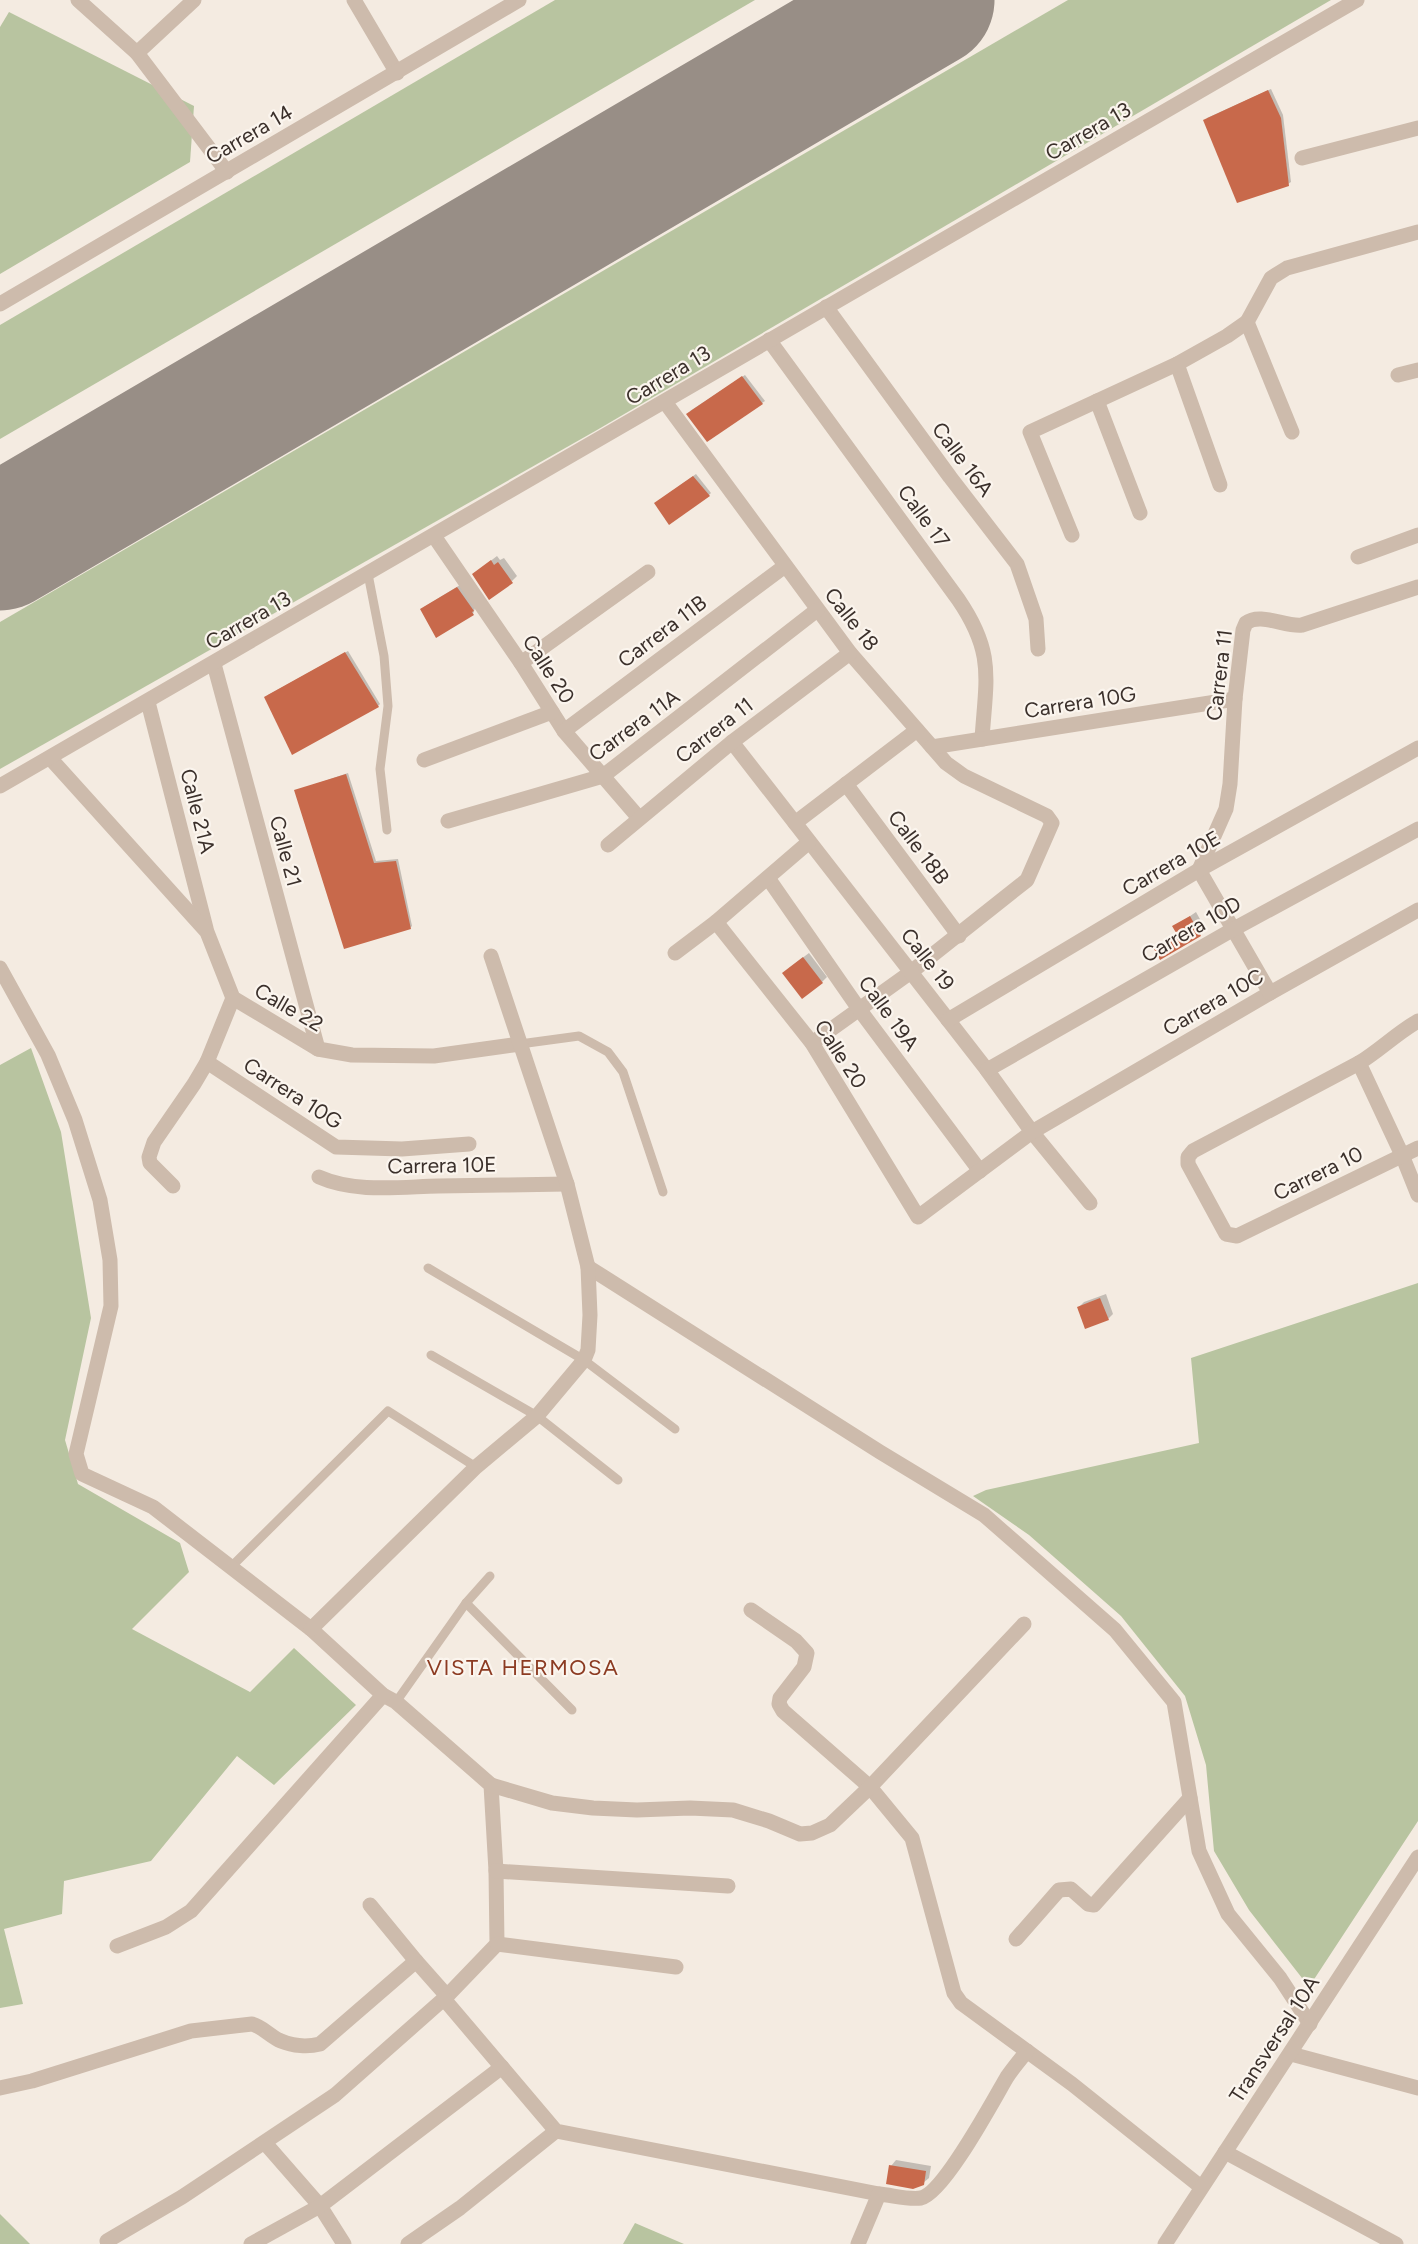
<svg xmlns="http://www.w3.org/2000/svg" width="1418" height="2244" font-family="Figtree,sans-serif">
<style>
.green{fill:#b8c4a0}
.shadow{fill:#0003}
.lines{fill:none;stroke-linecap:round;stroke-linejoin:round}
.runway{stroke:#988e86;stroke-width:135}
.building{fill:#c8694b}
.lane{stroke:#cdbbac;stroke-width:9}
.street{stroke:#cdbbac;stroke-width:15}
.labels{text-anchor:middle;dominant-baseline:central;stroke-width:4.5;stroke-linejoin:round;paint-order:stroke}
.street-label{font-size:21px;fill:#3b302b;stroke:#fbf5ee}
.neighbourhood-label{font-size:22px;letter-spacing:1.5px;fill:#8c3b22;stroke:#fbf5ee}
</style>
<rect width="100%" height="100%" fill="#f4ebe1"/>
<g class="green">
<polygon points="555,0 755,0 0,439 0,325"/>
<polygon points="1068,0 1331,0 597,430 0,769 0,622"/>
<polygon points="9,12 194,106 190,162 0,274 0,27"/>
<polygon points="31,1048 61,1132 91,1318 65,1440 78,1484 180,1543 189,1572 132,1629 250,1692 294,1648 356,1705 274,1785 237,1756 151,1861 64,1881 62,1914 4,1929 23,2004 0,2008 0,1065"/>
<polygon points="1418,1283 1418,1821 1309,1987 1249,1910 1214,1851 1206,1765 1185,1696 1121,1616 1029,1535 973,1496 986,1490 1199,1443 1191,1358"/>
<polygon points="0,2214 30,2244 0,2244"/>
<polygon points="635,2223 684,2244 623,2244"/>
</g>
<g class="shadow">
<polygon points="1271,89 1283,115 1291,182 1288,184 1207,118"/>
<polygon points="745,375 765,401 762,403 690,411"/>
<polygon points="696,474 711,493 709,495 658,501"/>
<polygon points="497,556 500,560 504,558 517,576 512,581 480,569"/>
<polygon points="460,585 475,608 473,614 424,607"/>
<polygon points="348,651 380,704 378,706 268,695"/>
<polygon points="348,773 376,861 398,859 412,926 410,928 295,791"/>
<polygon points="1196,912 1206,930 1200,935 1156,950 1179,934 1174,927"/>
<polygon points="809,953 827,977 822,982 789,968"/>
<polygon points="1106,1294 1113,1314 1108,1319 1078,1308 1084,1302"/>
<polygon points="896,2160 931,2166 929,2178 923,2183 891,2166"/>
</g>
<g class="lines">
<polyline class="runway" points="0,543 927,0"/>
</g>
<g class="building">
<polygon points="1268,90 1281,118 1289,186 1237,203 1203,120"/>
<polygon points="742,376 763,404 707,442 686,414"/>
<polygon points="693,476 710,496 669,525 654,503"/>
<polygon points="491,560 494,565 498,562 513,583 489,600 472,574"/>
<polygon points="457,587 474,611 472,612 474,615 436,638 420,609"/>
<polygon points="345,652 379,707 292,755 264,697"/>
<polygon points="346,774 374,863 396,861 411,929 344,949 294,790"/>
<polygon points="1190,916 1201,936 1160,960 1154,949 1178,936 1172,926"/>
<polygon points="803,957 823,983 802,999 782,973"/>
<polygon points="1100,1298 1109,1320 1085,1329 1077,1307"/>
<polygon points="889,2165 926,2171 924,2185 913,2189 886,2184"/>
</g>
<g class="lines">
<g class="lane">
<polyline points="368,574 384,656 388,706 380,769 387,830"/>
<polyline points="520,1044 579,1036 608,1052 623,1072 663,1192"/>
<polyline points="428,1268 584,1360 675,1429"/>
<polyline points="431,1355 537,1416 618,1480"/>
<polyline points="230,1568 388,1411 476,1467"/>
<polyline points="466,1603 572,1710"/>
<polyline points="396,1702 466,1603 490,1576"/>
</g>
<g class="street">
<polyline points="78,0 137,53 227,172"/>
<polyline points="354,0 397,73"/>
<polyline points="137,53 194,0"/>
<polyline points="1302,158 1418,128"/>
<polyline points="0,304 519,0"/>
<polyline points="826,307 950,477 1017,564 1036,619 1038,649"/>
<polyline points="1247,322 1292,432"/>
<path d="M769,340L958,599C995,653 986,678 982,739"/>
<polyline points="1177,364 1220,485"/>
<polyline points="1398,375 1418,370"/>
<polyline points="1097,401 1140,513"/>
<polyline points="665,402 850,653 946,763 964,776 1047,816 1052,823 1027,880 911,972 812,1043"/>
<polyline points="1072,535 1030,432 1177,364 1227,336 1247,322 1271,278 1287,268 1418,232"/>
<polyline points="434,536 521,663 564,731 639,818"/>
<polyline points="1358,557 1418,535"/>
<polyline points="521,663 648,572"/>
<polyline points="214,664 318,1049"/>
<polyline points="148,702 206,928"/>
<polyline points="564,731 785,566"/>
<polyline points="732,742 987,1070 1032,1132 1090,1203"/>
<polyline points="932,747 1235,699"/>
<polyline points="50,758 207,932 233,998 318,1049 352,1055 434,1056 520,1044"/>
<polyline points="424,760 552,712"/>
<polyline points="846,784 959,936"/>
<polyline points="0,786 1357,0"/>
<polyline points="448,821 603,776 817,610"/>
<polyline points="795,823 917,730"/>
<polyline points="608,845 732,742 850,653"/>
<polyline points="768,878 859,1009 980,1171"/>
<polyline points="716,922 812,1043 918,1217 1032,1132 1270,993 1418,910"/>
<polyline points="675,953 716,922 809,842"/>
<polyline points="0,968 48,1055 75,1120 100,1200 110,1260 111,1306 76,1454 82,1474 153,1507 311,1629 383,1695 396,1702 491,1785 496,1871 497,1944 447,1996 335,2095 182,2197 107,2241"/>
<path d="M1270,993L1199,870L1226,809L1230,784L1235,699L1243,630L1246,623C1260,612 1285,627 1302,625L1418,587"/>
<polyline points="948,1020 1199,870 1418,748"/>
<path d="M1418,1021C1397,1033 1380,1050 1359,1063L1402,1155L1418,1195"/>
<polyline points="207,1062 336,1147 402,1149 469,1144"/>
<polyline points="1359,1063 1193,1151 1188,1157 1188,1164 1226,1234 1237,1236 1418,1148"/>
<polyline points="987,1070 1232,930 1418,829"/>
<path d="M319,1177C355,1193 399,1187 438,1186C481,1185 524,1185 567,1184"/>
<polyline points="173,1186 150,1163 149,1157 154,1142 194,1084 207,1062 233,998"/>
<polyline points="588,1267 880,1452 984,1515 1115,1630 1174,1702 1199,1851 1228,1914 1280,1978 1310,2024"/>
<polyline points="751,1610 796,1641 807,1653 804,1667 780,1698 779,1704 783,1711 870,1787 912,1838 954,1993 961,2003 1072,2084 1201,2187"/>
<polyline points="311,1629 476,1467 537,1416 584,1360 588,1350 590,1315 588,1267 567,1184 491,956"/>
<polyline points="491,1785 552,1803 593,1808 637,1810 690,1808 733,1810 769,1821 800,1834 812,1833 830,1825 870,1787 1024,1624"/>
<polyline points="496,1871 728,1886"/>
<polyline points="370,1905 416,1961 447,1996"/>
<polyline points="1016,1939 1059,1890 1071,1889 1088,1904 1094,1905 1190,1798"/>
<polyline points="497,1944 676,1967"/>
<polyline points="117,1946 166,1927 191,1911 383,1695"/>
<path d="M444,1999L556,2131L879,2194C892,2195 908,2200 921,2198C944,2193 994,2099 1007,2077C1013,2068 1020,2060 1027,2051"/>
<polyline points="1291,2054 1418,2088"/>
<path d="M0,2088L32,2081L191,2031L252,2024C263,2027 271,2037 281,2041C293,2046 308,2047 320,2044L416,1961"/>
<polyline points="265,2143 320,2206 344,2244"/>
<polyline points="1225,2152 1396,2244"/>
<polyline points="251,2244 320,2206 502,2067"/>
<polyline points="408,2244 460,2208 556,2131"/>
<polyline points="858,2244 879,2194"/>
<polyline points="1165,2244 1418,1857"/>
</g>
</g>
<g class="labels">
<g class="street-label">
<text transform="translate(1088 131) rotate(-30)">Carrera 13</text>
<text transform="translate(249 134) rotate(-30)">Carrera 14</text>
<text transform="translate(668 375) rotate(-31)">Carrera 13</text>
<text transform="translate(963 459) rotate(53)">Calle 16A</text>
<text transform="translate(924 516) rotate(54)">Calle 17</text>
<text transform="translate(852 619) rotate(52)">Calle 18</text>
<text transform="translate(248 620) rotate(-30)">Carrera 13</text>
<text transform="translate(662 631) rotate(-37)">Carrera 11B</text>
<text transform="translate(549 669) rotate(57)">Calle 20</text>
<text transform="translate(1219 675) rotate(-83)">Carrera 11</text>
<text transform="translate(1080 702) rotate(-9)">Carrera 10G</text>
<text transform="translate(634 725) rotate(-36)">Carrera 11A</text>
<text transform="translate(714 730) rotate(-38)">Carrera 11</text>
<text transform="translate(198 811) rotate(76)">Calle 21A</text>
<text transform="translate(919 847) rotate(53)">Calle 18B</text>
<text transform="translate(286 851) rotate(75)">Calle 21</text>
<text transform="translate(1171 863) rotate(-30)">Carrera 10E</text>
<text transform="translate(1191 929) rotate(-30)">Carrera 10D</text>
<text transform="translate(928 959) rotate(52)">Calle 19</text>
<text transform="translate(1213 1002) rotate(-30)">Carrera 10C</text>
<text transform="translate(289 1007) rotate(30)">Calle 22</text>
<text transform="translate(889 1013) rotate(54)">Calle 19A</text>
<text transform="translate(841 1054) rotate(57)">Calle 20</text>
<text transform="translate(293 1093) rotate(33)">Carrera 10G</text>
<text transform="translate(442 1165) rotate(-1)">Carrera 10E</text>
<text transform="translate(1318 1173) rotate(-26)">Carrera 10</text>
<text transform="translate(1274 2039) rotate(-57)">Transversal 10A</text>
</g>
<g class="neighbourhood-label">
<text x="523" y="1667">VISTA HERMOSA</text>
</g>
</g>
</svg>
